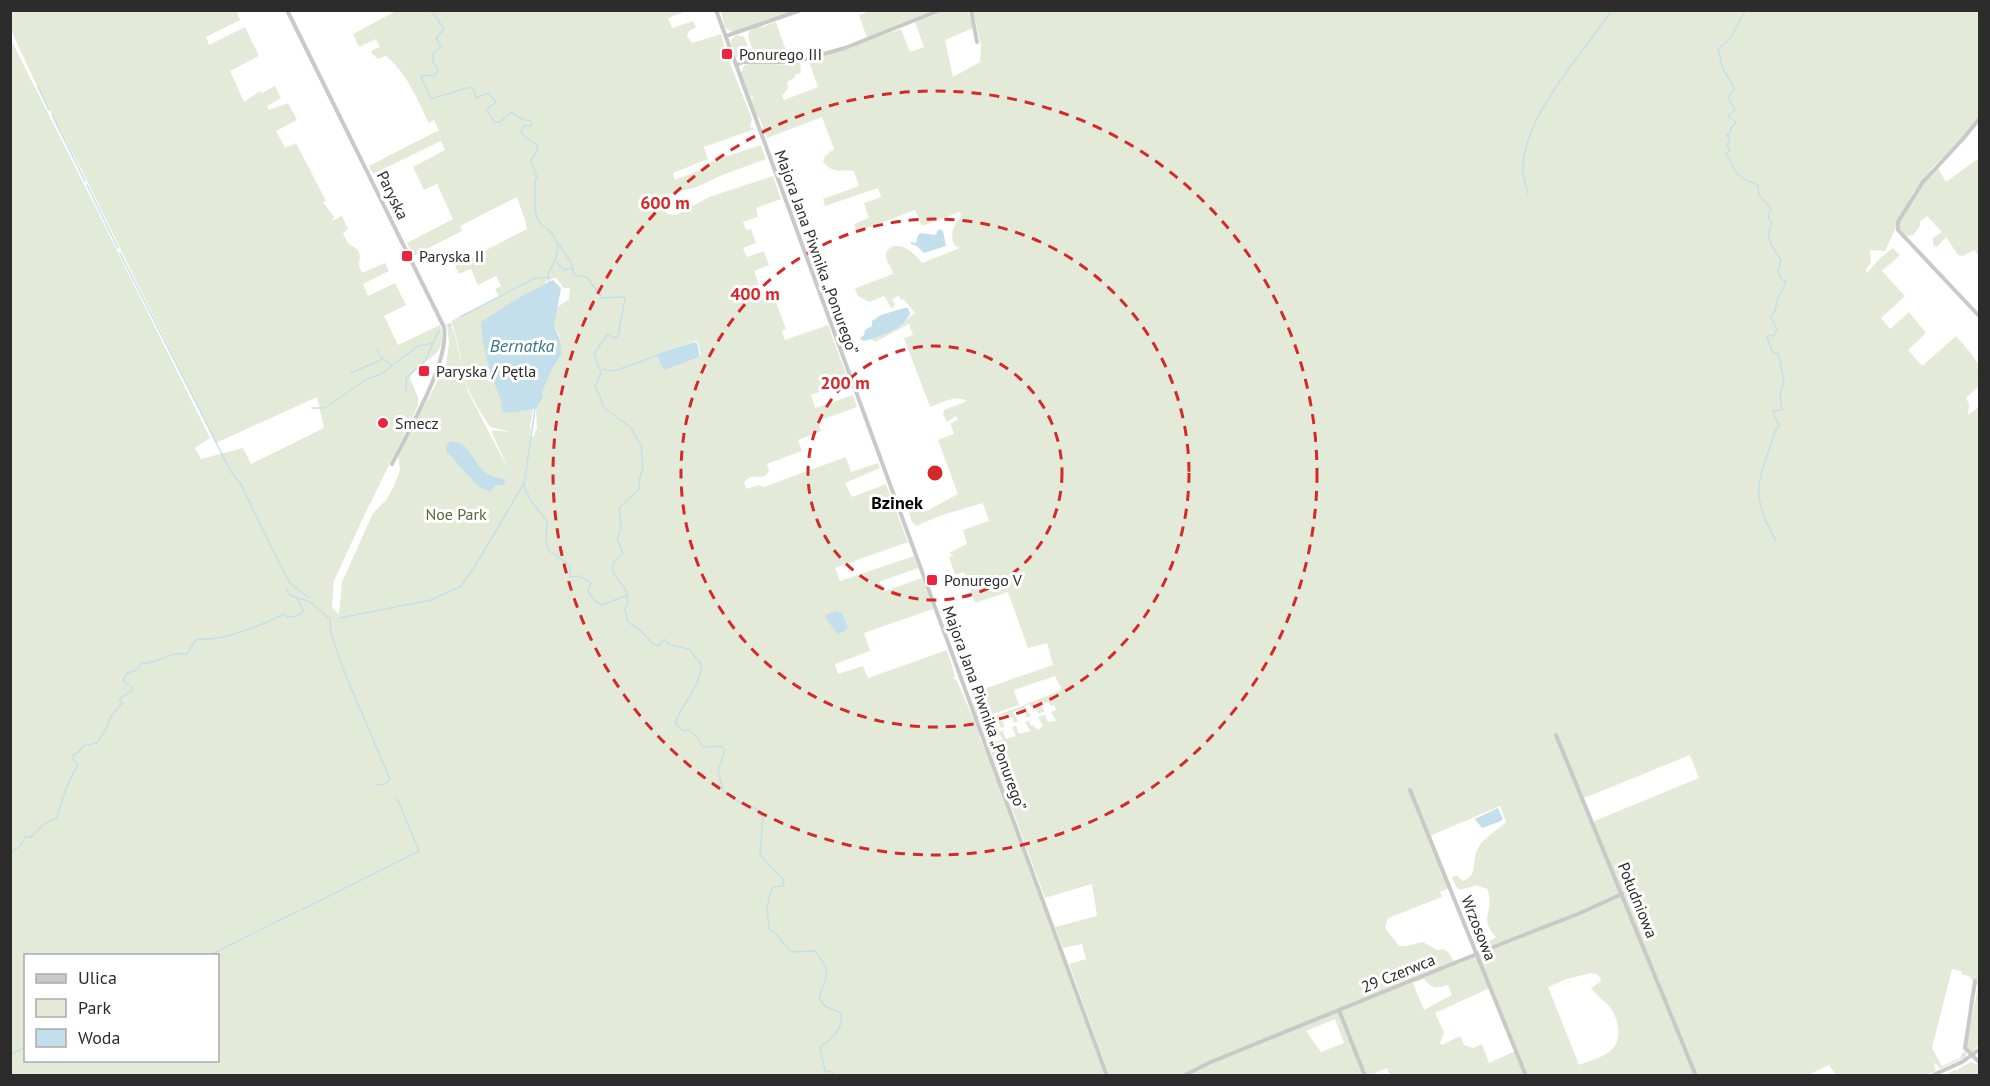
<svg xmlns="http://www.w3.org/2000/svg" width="1990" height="1086" font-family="'PT Sans',sans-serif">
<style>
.green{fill:#e3ebd8;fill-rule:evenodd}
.water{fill:#c3dfec}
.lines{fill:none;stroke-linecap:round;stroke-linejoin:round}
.stream{stroke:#c3dfec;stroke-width:1.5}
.minor{stroke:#c9c9c9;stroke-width:4}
.ring{fill:none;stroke:#d62828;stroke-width:3;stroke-dasharray:10 8}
.poi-dot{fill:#ed2440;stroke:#fff;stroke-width:2}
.labels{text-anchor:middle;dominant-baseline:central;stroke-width:6;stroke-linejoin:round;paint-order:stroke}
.poi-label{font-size:16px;fill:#2c2c2c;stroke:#fff;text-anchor:start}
.street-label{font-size:16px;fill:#2c2c2c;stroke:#fff}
.park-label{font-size:16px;fill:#526938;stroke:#fff}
.water-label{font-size:18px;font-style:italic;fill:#377491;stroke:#fff}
.neighbourhood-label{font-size:18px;font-weight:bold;fill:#000;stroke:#fff}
.centre{fill:#d62828;stroke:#fff;stroke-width:3}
.ring-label{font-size:18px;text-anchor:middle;font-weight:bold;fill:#d62828;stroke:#fff;stroke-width:6;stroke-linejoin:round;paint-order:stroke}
</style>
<rect width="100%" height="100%" fill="#fff"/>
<g class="green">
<path d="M398,10L687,11L668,18L672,28L693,21L696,27L688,32L687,36L692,43L721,34L727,56L752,119L750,127L755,129L704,147L708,159L673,173L675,180L698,171L712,161L761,145L766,159L722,175L697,187L666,195L661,198L658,206L668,214L676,215L709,197L773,176L781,199L756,208L758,217L743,222L746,230L751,229L756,243L743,248L747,257L764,251L769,265L754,271L762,294L772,291L786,329L782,331L785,340L828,325L849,382L811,395L815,408L853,395L857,407L818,421L821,431L798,440L802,451L767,464L769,471L766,476L750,477L744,482L746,489L759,485L763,487L846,457L851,472L878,463L880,468L845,483L852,497L886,484L908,542L835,568L840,581L914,556L918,568L879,582L882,585V592L922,578L933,609L864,633L870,651L835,664L838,674L863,666L868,678L947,650L955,676L953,679H956L981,736L979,737L986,750L990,748L986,739L992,735L994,742L1003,740L998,732L1005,730L1003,732L1006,739L1016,736L1012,727L1018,725L1016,726L1019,734L1030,731L1025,722L1031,720L1029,722L1031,726L1033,725L1038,730L1043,726L1038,717L1045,715L1048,722L1056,721L1051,712L1056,710L1054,705L1051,706L1049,702L1040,703L1045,711L1038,714L1036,707H1031L1029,704L1025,706L1031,716L1027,718L1023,709L1013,712L1018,721L1014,723L1012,717H1004L1003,715L999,716L1005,726L1001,728L996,716L992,718L993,722L987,723L992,731L987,733L983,730L980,722L1062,690L1055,676L1014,690L1019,705L978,719L973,704L974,701L971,698L973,696L972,693L1053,665L1047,643L1028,648L1008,592L975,603L964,572L955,575L949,557L954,555L949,553L967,544L963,530L989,521L983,503L942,515L916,526C911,522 908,514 910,508L918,506L923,512L927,511L958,494L938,440L954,434L950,423L958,420L956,416L947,422L943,414L944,410L967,401C956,394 941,403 930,407L904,338L913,335L909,324L875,342L870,339L897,327L915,313L904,300L900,299L899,295L892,300L895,304L892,309L884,296L869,302L858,296L855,290L856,288L893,274C892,267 886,262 886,256C885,253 887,250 890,248C902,241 915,254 922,263L960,248L955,246C949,233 953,227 961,216L960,212L922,226L915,210L857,232L854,224L869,218L864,203L881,197L878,188L825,206L823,199L859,186L854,171C838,169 834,175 823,161L825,156L834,149L822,117L767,138L759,117L756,116L751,99L753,98V96L750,97L741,73L744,65C762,61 782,67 800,63L801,73L796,74L794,78L787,82L788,88L782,96L784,100L818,87L809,62L811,60L901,29L910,52L924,47L915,22L945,10L968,11L973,28L945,40L953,77L980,62L981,45L973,11H1979V116L1965,136L1933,167L1913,192L1885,251L1870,250L1871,263L1866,269L1867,273L1879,259L1893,248L1900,255L1882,271L1905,296L1881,318L1890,329L1909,312L1926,333L1908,350L1922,366L1956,336L1969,351L1979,365L1977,368L1979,369V386L1966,398L1969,404L1968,415L1980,406L1979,1045L1972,1053L1966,1048L1978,986L1969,976L1963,975L1961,971L1952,969L1932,1048L1942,1066L1960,1058L1962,1053L1966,1052V1057L1940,1069L1936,1063L1934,1064L1936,1071L1925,1075H1836L1829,1065L1806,1076H1390L1387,1068L1369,1076L1109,1075L1069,964L1086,959L1082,944L1063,948L1055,927L1097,916L1092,884L1045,898L990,749L986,750L1105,1075H11V40L97,210L210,438L195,448L201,459L243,448L251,464L324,428L317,397L216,443L83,173L36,84L11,30L10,11H239L237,12L240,20L206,37L209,45L245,27L259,56L230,71L244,102L260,91L262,93L275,86L281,98L267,106L269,110L288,103L297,120L276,131L285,148L296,143L326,201L323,202L334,217L332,221L342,216L348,229L343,233L348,243L358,250L360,256L359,265L362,273L385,263L389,271L363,284L368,296L395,283L406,305L384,316L398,345L440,325C450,359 422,356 410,378L418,397V406L362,520L334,581L332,608L339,614L342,582L373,513L387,499L394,486L400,470L398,455L446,365L449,343L447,324L450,322L455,335L468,392L508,469L491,430L510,432L490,427C482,414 472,400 467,386C461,364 459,342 451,321L499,297L495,289L501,286L496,276L478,285L471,269L459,274L455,266L527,229L525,220L517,197L460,226L462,231L413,256L407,243L453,219L437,184L424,190L413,167L445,150L441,141L373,174L369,166L439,130L434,120L429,123C417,99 407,73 386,56L378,59L371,53L372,50L380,47L376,39L359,47L353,34ZM556,278L564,288H570L569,299L556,308L554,326L559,335L562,354L553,367L542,393L536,410L537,429L533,437L530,436L531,430L530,428L533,410H528L497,388L492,379L490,369L504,308L521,296L545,284L547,280ZM695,341L698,342L701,355L699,358L663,369L656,354ZM1690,755L1699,778L1592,822L1582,799ZM1500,806L1506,822C1497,831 1480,839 1476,853C1472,865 1478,875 1463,881L1457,876H1454L1452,878L1457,888L1460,890L1477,885L1487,889C1496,911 1477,917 1496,937L1481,947V953L1453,961L1449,953L1444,949L1437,950L1423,942L1406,946H1399L1385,928L1388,918L1442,897L1440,892L1449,888L1428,837ZM26,956H218V1060H26ZM1591,973L1596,974L1601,978L1600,982L1591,988C1596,995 1602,999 1608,1005C1619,1017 1624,1041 1609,1052C1601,1058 1588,1061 1579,1065L1548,987L1567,979ZM1424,979C1433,989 1435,989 1448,985L1452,995L1424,1010L1413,983ZM1490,988L1515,1051L1489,1063L1482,1044L1473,1048L1464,1045L1460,1036L1442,1045L1440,1043L1444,1032L1435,1013ZM1335,1019L1344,1043L1321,1052L1306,1031Z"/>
<polygon points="788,10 789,13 733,32 725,28 721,11"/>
<polygon points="871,11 932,11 916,18 915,20 867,38 859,15"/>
<path d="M776,22L790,62H749C758,50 746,42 749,31L761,25L762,27Z"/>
<path d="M736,35L744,37C747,45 753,53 744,60L737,58L731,45V40Z"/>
<polygon points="1979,158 1979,256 1974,250 1963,256 1958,255 1946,237 1937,247 1933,245 1933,238 1942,232 1927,216 1920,222 1920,226 1913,235 1905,237 1899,230 1900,223 1922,184 1937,167 1946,182"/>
<polygon points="1971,1062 1979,1065 1979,1075 1943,1076 1955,1070 1958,1071 1958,1069"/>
</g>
<g class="water">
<polygon points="939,229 943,231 946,246 924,253 917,246 911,244 911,242 916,243 918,235 921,233 935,235"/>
<path d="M553,280L561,288L554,326L560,340L562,354L553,367L542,393L543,396L536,409L508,413L502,411C502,399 497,391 493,380C488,365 481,337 481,322L521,296Z"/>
<path d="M904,308H908L910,313C905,329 880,336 865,341L861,340L860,338L864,335L865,330L872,326V321L881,315Z"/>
<polygon points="694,342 697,343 700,357 664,370 663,369 656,354"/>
<path d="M451,441C470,441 473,464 486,473C491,477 499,477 505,480L504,485H495L491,492L479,487L446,451V445Z"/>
<polygon points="835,611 842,613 848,628 838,635 825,617 826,615"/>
<polygon points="1498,808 1503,819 1501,821 1482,828 1475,819"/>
</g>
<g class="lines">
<g class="stream">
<path d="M429,10L436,17L444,29L436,38L441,46L433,54V62L438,69V72L434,76L425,75L421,77L431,99L470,87L474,90L476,98L488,93L496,102L487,109L491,117L495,122H500L511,112L522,119L530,121L532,124L531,126H523L521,132C525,139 532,140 538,146L537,151L531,160L537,177L535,181C536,192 534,204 536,214C537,221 542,225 547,229C565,242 557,258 548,274L549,283"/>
<path d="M1746,10L1729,40L1718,49L1723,69L1735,89L1728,97L1735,110L1729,114V117L1736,122L1730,129L1731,133L1727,135L1730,140L1727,145L1730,150L1726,154C1731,160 1731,166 1736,172C1740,179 1751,182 1758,185L1759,195L1771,209L1768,216L1772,224C1763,240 1774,247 1781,260L1778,271L1781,279L1786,281C1784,288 1779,294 1778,299C1775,306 1777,311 1771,317L1777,329L1773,336L1769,335L1767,338L1772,351L1779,355L1784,382L1780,393L1782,410L1773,411L1779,426L1775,431C1771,446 1760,472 1759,486C1757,506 1767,525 1776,541"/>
<polyline points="38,87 49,110"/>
<polyline points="52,115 85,181"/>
<polyline points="87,185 118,248"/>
<path d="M1528,194C1526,187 1524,178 1523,171C1522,116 1583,54 1612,10"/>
<path d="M559,244L571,262L574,275L587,277L602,298L623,297L625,299L618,336L616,338L607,335L594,354L601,373L595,387L600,396L603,407L630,427L641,445L643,468L639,481L640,488L619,508L621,528L617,539L623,553C620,556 614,560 613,564C607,577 637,587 625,609L627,620L632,625L640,630L652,643L659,646L664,639L670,645L689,649L701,664C701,687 683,702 675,723L683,731L689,730L698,738L702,747L721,746L725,750L718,771L723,791L746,807L755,808L763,817L760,855L783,879L784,886L772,887L767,907L769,929L775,933L791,952L815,951C834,975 826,973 819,998L825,1006L841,1013C844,1029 832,1039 820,1047L825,1071L832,1072L834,1076"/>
<polyline points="120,253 231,472 241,484 274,553 290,583 309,598"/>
<polyline points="556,261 563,270 573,268"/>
<polyline points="460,317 533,279 548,277"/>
<polyline points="448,326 451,325"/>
<polyline points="377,349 379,354"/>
<polyline points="380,356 391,365"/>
<polyline points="602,369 614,371 656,356"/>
<polyline points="351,373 383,359"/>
<polyline points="406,390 406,378 425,361 438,332 441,330"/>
<polyline points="312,408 325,408 365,380 381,374 418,346 433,343"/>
<polyline points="535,409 524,486 531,501 547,521 546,543 549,551 570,565 570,577 580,576 591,583 588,591 595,601 602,605 627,595"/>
<polyline points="286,589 290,595 310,602 330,619 331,633 346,676 390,779 385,784 376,785"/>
<polyline points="339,618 431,600 461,586 474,568 524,483"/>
<path d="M10,854L21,845L25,837H31L44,824L57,818C62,799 67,782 78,765L74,760L73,755L78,753L83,746L97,743L106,729L110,718L122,703L119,699L132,691V687L123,681L127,673L137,670L141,663C158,665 168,651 187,654L197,639C221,642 263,625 284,614L287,617L296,616L304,611L297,598"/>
<polyline points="301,910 419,851 397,798"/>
<polyline points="208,956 298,911"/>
<polyline points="10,1055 26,1047"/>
</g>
<g class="minor">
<path d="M287,10L444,327C450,362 408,431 392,464"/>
<polyline points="716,10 1107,1076"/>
<polyline points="971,10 977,42"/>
<polyline points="726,36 801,10"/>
<polyline points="736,65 743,62 795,62 845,48 940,10"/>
<polyline points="1980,118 1962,140 1922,183 1898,222 1898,230 1980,317"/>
<polyline points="1556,735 1696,1076"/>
<polyline points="1410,790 1526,1076"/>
<polyline points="1975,981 1965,1048 1980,1063"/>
<polyline points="1339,1010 1365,1076"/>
<polyline points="1183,1076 1211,1062 1516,938 1578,914 1622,894"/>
<polyline points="1931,1076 1962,1062 1980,1049"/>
</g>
</g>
<g class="ring">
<circle cx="935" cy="473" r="127"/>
<circle cx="935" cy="473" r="254"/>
<circle cx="935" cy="473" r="382"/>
</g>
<g class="poi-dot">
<rect x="721" y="48" width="12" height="12" rx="3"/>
<rect x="401" y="250" width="12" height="12" rx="3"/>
<rect x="418" y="365" width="12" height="12" rx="3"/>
<circle cx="383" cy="423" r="6"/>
<rect x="926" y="574" width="12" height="12" rx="3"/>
</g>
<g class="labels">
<g class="poi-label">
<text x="739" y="54">Ponurego III</text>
<text x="419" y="256">Paryska II</text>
<text x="436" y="371">Paryska / Pętla</text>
<text x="395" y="423">Smecz</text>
<text x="944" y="580">Ponurego V</text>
</g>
<g class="street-label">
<text transform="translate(393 195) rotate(64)">Paryska</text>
<text transform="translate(817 252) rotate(70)">Majora Jana Piwnika „Ponurego”</text>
<text transform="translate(985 708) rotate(70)">Majora Jana Piwnika „Ponurego”</text>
<text transform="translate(1638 900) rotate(68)">Południowa</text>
<text transform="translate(1479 928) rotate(68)">Wrzosowa</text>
<text transform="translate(1398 973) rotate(-22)">29 Czerwca</text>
</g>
<g class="park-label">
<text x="456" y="514">Noe Park</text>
</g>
<g class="water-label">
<text x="522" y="345">Bernatka</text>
</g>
<g class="neighbourhood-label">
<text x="897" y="502">Bzinek</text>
</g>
</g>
<circle cx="935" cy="473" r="9" class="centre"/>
<g class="ring-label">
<text x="665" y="209">600 m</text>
<text x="755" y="300">400 m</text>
<text x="845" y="389">200 m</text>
</g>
<rect width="1990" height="1086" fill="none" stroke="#2c2c2c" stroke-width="24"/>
<rect x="24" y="954" width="195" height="108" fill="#ffffff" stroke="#ababab" stroke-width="1.5"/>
<rect x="36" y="974" width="30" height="9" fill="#c9c9c9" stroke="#ababab" stroke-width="1.5"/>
<text x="78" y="984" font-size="18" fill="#2c2c2c">Ulica</text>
<rect x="36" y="999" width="30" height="18" fill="#e3ebd8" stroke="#ababab" stroke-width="1.5"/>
<text x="78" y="1014" font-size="18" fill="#2c2c2c">Park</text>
<rect x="36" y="1029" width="30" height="18" fill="#c3dfec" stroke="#ababab" stroke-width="1.5"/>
<text x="78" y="1044" font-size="18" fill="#2c2c2c">Woda</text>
</svg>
